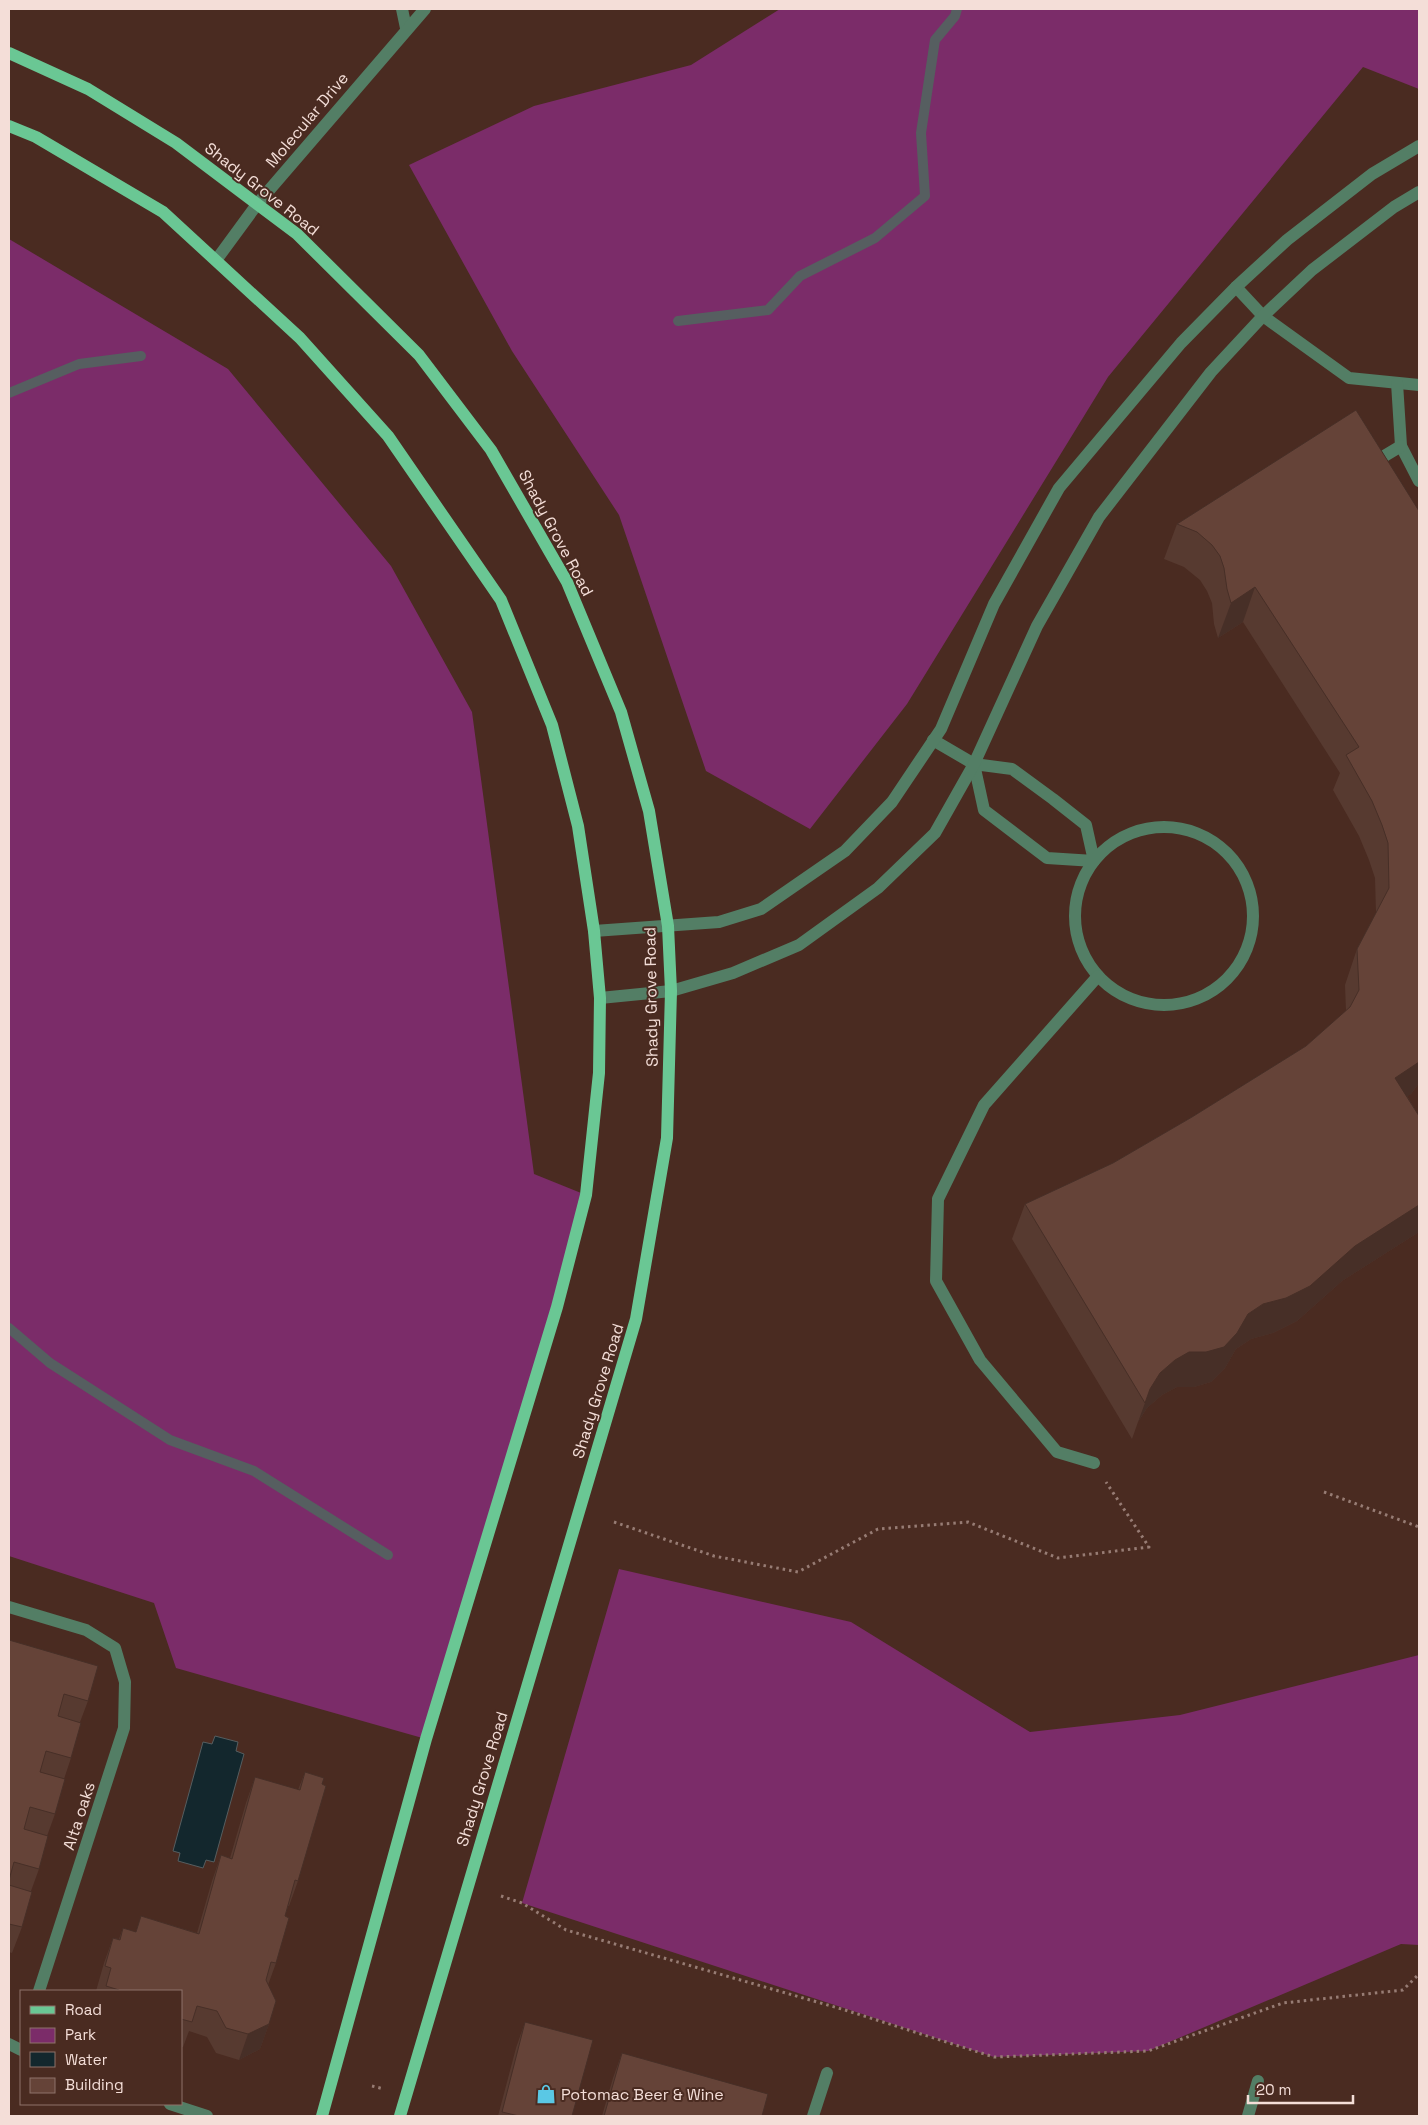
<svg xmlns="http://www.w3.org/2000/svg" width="1428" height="2125" font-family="'Space Grotesk',sans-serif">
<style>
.green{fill:#7b2c69}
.water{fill:#13272d;stroke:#565e60}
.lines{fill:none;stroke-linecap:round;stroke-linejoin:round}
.stream{stroke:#565e60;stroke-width:10}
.path{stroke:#977c74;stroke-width:3;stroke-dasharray:2.5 4;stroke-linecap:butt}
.minor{stroke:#537e65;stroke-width:12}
.major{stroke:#6ac794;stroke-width:12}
.wall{fill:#573a30}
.shaded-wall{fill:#472f27}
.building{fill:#654338;stroke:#472f27}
.labels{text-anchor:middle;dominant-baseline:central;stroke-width:4;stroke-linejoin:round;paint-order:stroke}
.street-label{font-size:16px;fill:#f4ded8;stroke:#4a2b21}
.poi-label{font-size:16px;fill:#f4ded8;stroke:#4a2b21;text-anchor:start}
</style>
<rect width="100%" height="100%" fill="#4a2b21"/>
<g class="green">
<polygon points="780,9 1419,9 1419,89 1363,67 1108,377 907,704 810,829 706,771 619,515 512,351 409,165 534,106 691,65"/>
<polygon points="9,239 228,369 391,566 472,712 534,1174 586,1195 426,1739 176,1668 154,1603 9,1556"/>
<polygon points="619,1569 851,1622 1030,1732 1180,1715 1419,1655 1419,1945 1401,1944 1148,2051 994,2057 522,1903"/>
</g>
<polygon class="water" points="215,1736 238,1742 236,1751 244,1754 214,1862 206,1860 203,1868 178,1861 180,1853 173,1851 203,1742 212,1744"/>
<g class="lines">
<g class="stream">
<polyline points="678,321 768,310 800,276 875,238 925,196 921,133 935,40 955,16 957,9"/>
<polyline points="9,393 79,364 141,356"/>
<polyline points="9,1328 50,1363 170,1440 254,1471 388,1555"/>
</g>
<g class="path">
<polyline points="1324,1492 1419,1527"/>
<polyline points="614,1522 714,1556 798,1572 878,1529 968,1522 1058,1558 1149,1547 1106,1482"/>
<polyline points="501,1896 522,1903 566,1930 845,2010 994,2057 1148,2051 1283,2003 1403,1990 1419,1974"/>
<polyline points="372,2086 384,2089"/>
</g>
<g class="minor">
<polyline points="402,9 406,28"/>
<polyline points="217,259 258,203 425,9"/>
<polyline points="1236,287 1263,316 1349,378 1419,385"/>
<polyline points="1397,383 1401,446 1419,481"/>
<polyline points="1371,464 1401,446"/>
<polyline points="933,740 974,764 1012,769 1053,799 1086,825 1094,861 1047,858 984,810 974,764"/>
<circle cx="1164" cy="916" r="89"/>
<polyline points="594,931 719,922 761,909 845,851 892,802 941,729 994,604 1059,488 1181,343 1236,287 1287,240 1372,174 1419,146"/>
<polyline points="600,998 671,991 733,973 799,945 878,888 935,833 974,764 1037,626 1099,517 1211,372 1263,316 1312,270 1394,207 1419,192"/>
<polyline points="1094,1463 1057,1452 980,1360 936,1281 938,1199 984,1105 1098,976"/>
<polyline points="9,1607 86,1630 115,1648 125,1682 124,1728 39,1991"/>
<polyline points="9,2044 21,2050"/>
<polyline points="170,2104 207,2116"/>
<polyline points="813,2116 827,2073"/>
<polyline points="1248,2116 1258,2081"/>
</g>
<g class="major">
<polyline points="9,53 88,89 176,143 297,234 419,355 491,450 567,582 621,712 649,811 668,926 671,991 667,1138 636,1319 400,2116"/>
<polyline points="9,126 36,137 163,212 300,338 388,436 501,600 552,725 578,826 594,931 600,998 599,1073 586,1195 557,1307 426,1739 322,2116"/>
</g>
</g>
<g class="wall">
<polygon points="1419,511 1419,1083 1411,1094 1407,1096 1419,1116 1419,1232 1342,1281 1297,1321 1273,1333 1251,1339 1236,1349 1225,1368 1211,1382 1194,1387 1177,1387 1162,1395 1147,1408 1138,1422 1132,1439 1012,1239 1025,1204 1113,1163 1192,1117 1306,1046 1346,1011 1345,985 1357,949 1376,913 1375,878 1369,860 1359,836 1333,790 1340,773 1243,622 1218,638 1214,624 1212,603 1207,591 1200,580 1184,567 1164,559 1177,524"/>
<polygon points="9,1640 88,1701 80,1722 71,1758 64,1779 55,1814 47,1836 39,1869 31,1891 22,1927 12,1953 9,1952"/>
<polygon points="305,1772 322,1784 298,1881 289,1906 288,1906 285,1916 276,1963 268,1985 269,2024 260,2049 239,2060 216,2053 207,2037 189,2031 183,2047 181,2047 181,1991 96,1991 104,1963 113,1938 119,1939 123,1928 136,1932 141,1916 197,1933 212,1881 221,1855 230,1858 246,1803 255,1777 298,1790"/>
<polygon points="525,2022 572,2116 498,2116 516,2048"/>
<polygon points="622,2053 762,2116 602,2116 613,2078"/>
</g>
<g class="shaded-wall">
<polygon points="1255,587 1243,622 1218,638 1231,603"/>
<polygon points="1419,1062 1419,1083 1411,1094 1382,1113 1395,1078"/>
<polygon points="1419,1205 1419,1232 1342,1281 1297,1321 1273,1333 1251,1339 1236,1349 1225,1368 1211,1382 1194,1387 1177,1387 1162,1395 1147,1408 1138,1422 1150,1389 1160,1373 1175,1360 1248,1314"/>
<polygon points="269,2024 260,2049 239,2060 248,2034"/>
</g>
<g class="building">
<polygon points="1356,410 1419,511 1419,1062 1395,1078 1419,1116 1419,1205 1355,1246 1310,1286 1286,1298 1263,1304 1248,1314 1237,1333 1224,1347 1206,1352 1189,1352 1175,1360 1160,1373 1150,1389 1145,1403 1025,1204 1113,1163 1192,1117 1306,1046 1350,1007 1359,990 1357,949 1389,888 1388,843 1382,825 1372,801 1346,755 1359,747 1255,587 1231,603 1227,589 1224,568 1220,556 1212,545 1197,532 1177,524"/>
<polygon points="9,1640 98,1666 88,1701 64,1694 58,1716 81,1723 71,1758 46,1751 40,1772 65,1779 55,1814 30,1807 24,1829 48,1836 39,1869 14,1862 9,1880"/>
<polygon points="305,1772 324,1778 322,1784 326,1786 298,1881 295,1880 285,1916 289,1918 276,1963 271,1962 266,1980 276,2001 269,2024 248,2034 226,2028 217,2011 197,2006 192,2022 181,2019 181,1991 119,1991 119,1990 106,1986 111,1968 105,1966 113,1938 120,1940 123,1928 136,1932 141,1916 199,1934 221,1855 232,1859 255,1777 300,1790"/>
<polygon points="9,1885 32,1892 22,1927 9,1924"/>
<polygon points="525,2022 593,2040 572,2116 519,2116 502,2112"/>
<polygon points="622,2053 768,2094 762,2116 604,2116"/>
</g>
<defs>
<symbol id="shop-bare" viewBox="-9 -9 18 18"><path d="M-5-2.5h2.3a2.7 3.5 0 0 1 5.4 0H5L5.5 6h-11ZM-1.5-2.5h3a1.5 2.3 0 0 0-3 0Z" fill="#5ac8e5" stroke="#4a2b21" stroke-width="2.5" paint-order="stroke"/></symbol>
</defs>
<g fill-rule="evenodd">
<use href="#shop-bare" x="532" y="2080" width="28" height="28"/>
</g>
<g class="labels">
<g class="street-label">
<text transform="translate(307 120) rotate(-50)">Molecular Drive</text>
<text transform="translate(262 189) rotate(38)">Shady Grove Road</text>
<text transform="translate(556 533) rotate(62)">Shady Grove Road</text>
<text transform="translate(651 997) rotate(-91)">Shady Grove Road</text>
<text transform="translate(598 1391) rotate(-73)">Shady Grove Road</text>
<text transform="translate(482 1779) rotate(-73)">Shady Grove Road</text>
<text transform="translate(79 1816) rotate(-72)">Alta oaks</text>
</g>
<g class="poi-label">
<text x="561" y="2094">Potomac Beer &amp; Wine</text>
</g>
</g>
<rect width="1428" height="2125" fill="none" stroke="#f4ded8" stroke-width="20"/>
<rect x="20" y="1990" width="162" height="115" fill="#4a2b21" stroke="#8e736a"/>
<rect x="30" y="2006" width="25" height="8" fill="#6ac794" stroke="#8e736a"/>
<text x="65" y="2015" font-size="15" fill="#f4ded8">Road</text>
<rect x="30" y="2028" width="25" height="15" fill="#7b2c69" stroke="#8e736a"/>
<text x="65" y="2040" font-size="15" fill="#f4ded8">Park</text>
<rect x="30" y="2052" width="25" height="15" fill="#13272d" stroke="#8e736a"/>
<text x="65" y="2065" font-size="15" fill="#f4ded8">Water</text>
<rect x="30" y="2078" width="25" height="15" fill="#654338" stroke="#8e736a"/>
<text x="65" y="2090" font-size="15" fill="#f4ded8">Building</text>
<path d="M1248 2095v8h105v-8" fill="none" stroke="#f4ded8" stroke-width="2.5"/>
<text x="1256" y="2095" font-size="15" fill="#f4ded8" stroke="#4a2b21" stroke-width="4" paint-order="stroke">20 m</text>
</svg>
